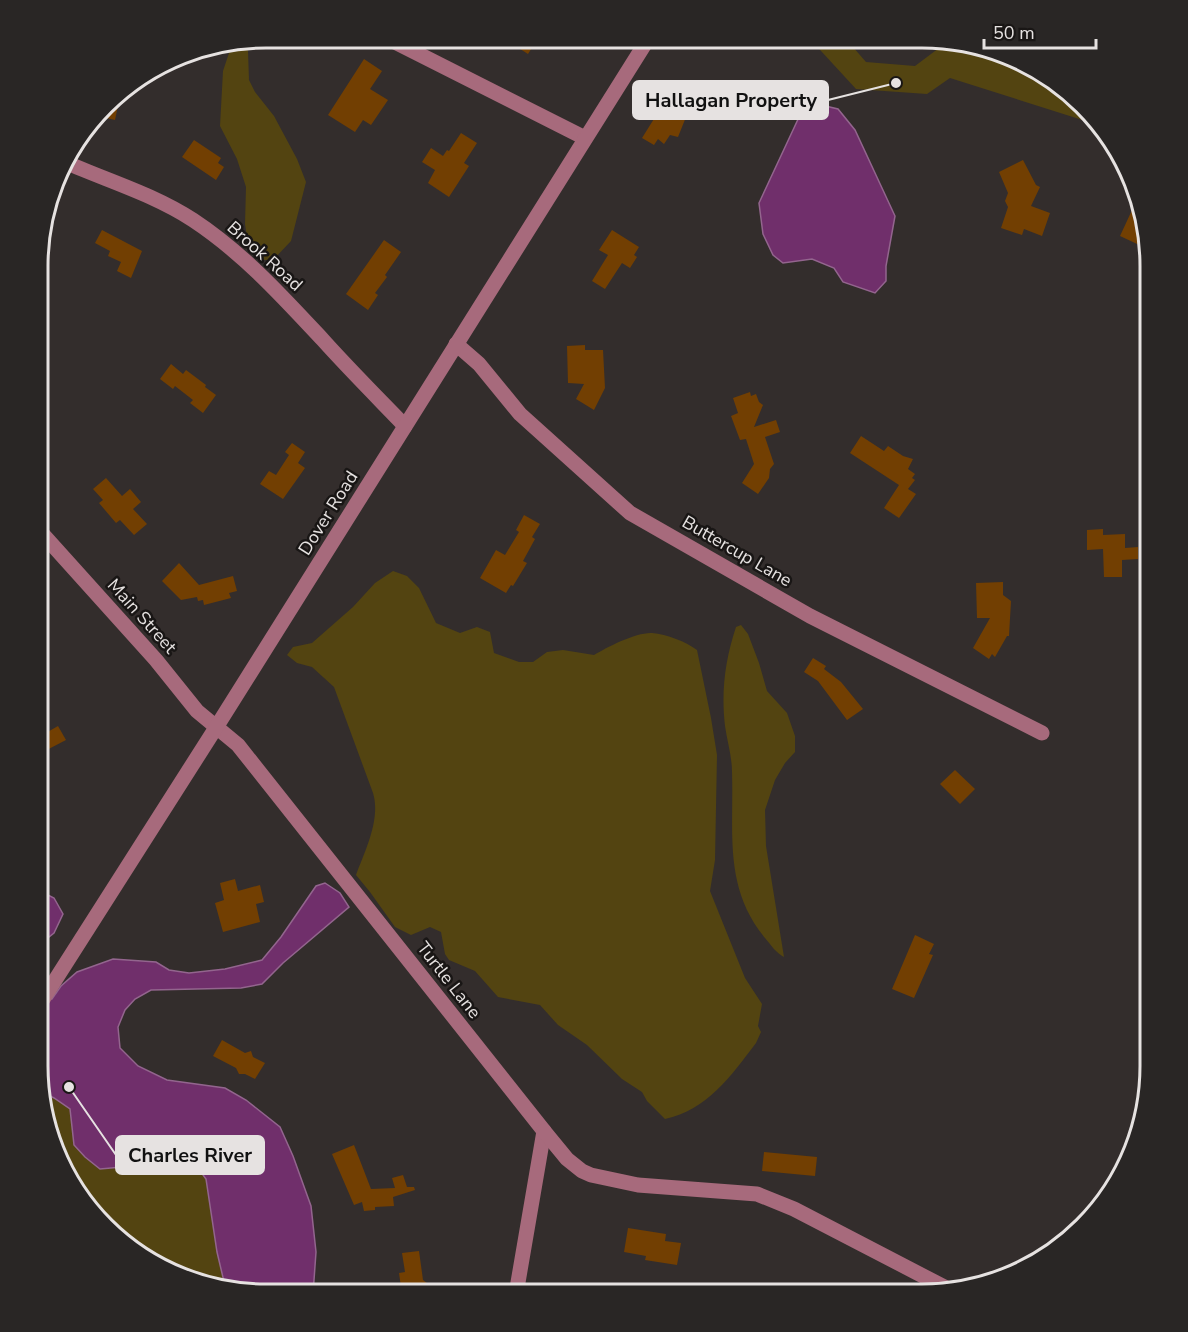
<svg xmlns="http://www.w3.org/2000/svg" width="1188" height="1332" font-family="'Nunito Sans',sans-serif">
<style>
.green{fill:#534411}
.water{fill:#702f6b;stroke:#93658e;stroke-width:1.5}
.building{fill:#723f02}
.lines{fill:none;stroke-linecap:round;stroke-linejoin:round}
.minor{stroke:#a76a7c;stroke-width:15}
.labels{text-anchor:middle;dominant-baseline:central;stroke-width:5;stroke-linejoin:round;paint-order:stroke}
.street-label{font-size:18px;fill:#e6e2e1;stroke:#191615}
.rim{fill:none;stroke:#e6e2e1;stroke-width:3}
.leader{fill:none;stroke:#e6e2e1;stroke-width:2}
.callout-dot{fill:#e6e2e1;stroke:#191615;stroke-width:2}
.callout{fill:#e6e2e1;stroke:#e6e2e1;stroke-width:2}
.callout-label{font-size:20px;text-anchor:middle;font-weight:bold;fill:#111}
</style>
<rect width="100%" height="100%" fill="#332d2c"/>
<g class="green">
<polygon points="810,39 846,39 866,62 915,66 951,39 1036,68 1095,124 950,78 927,94 856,89"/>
<polygon points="245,44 248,51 249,80 255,92 274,116 297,159 306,182 291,241 273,260 264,260 249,251 245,224 246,187 237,159 220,126 223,71 230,50"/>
<path d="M393,571L407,576L419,588L436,623L460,633L477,627L490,632L494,653L519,662H533L547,652L563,650L594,655C607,647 637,632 652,633C667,634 686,642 697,650L711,718L717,755L715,860L710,891L745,978L762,1004L758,1026L761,1032L756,1043C731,1076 707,1110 665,1119L647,1101L642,1092L622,1079L587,1045L558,1025L540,1005L498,997L475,971L449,960L445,954L441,932L430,927L411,935L395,927L370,892L356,875C365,851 381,819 373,793L334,687L312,667L297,663L287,655L293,647L312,643L353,607L375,583Z"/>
<path d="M741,625L748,634L759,663L767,691L787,713L795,736V752L785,763L775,780L765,810L766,846L784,957C776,953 771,945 765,938C723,887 734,832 732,772C732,756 727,741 725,726C721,692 725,660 736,627Z"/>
<polygon points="40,1091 54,1098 70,1109 73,1127 119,1168 148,1163 178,1162 198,1168 206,1179 217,1252 225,1286 152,1264 76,1192 50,1139"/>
</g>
<g class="water">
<polygon points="817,104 838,109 855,130 895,216 886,266 886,281 875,293 843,282 834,268 812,259 783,263 773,255 763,234 759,203 800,115"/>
<polygon points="325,883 340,893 349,907 283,963 262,984 241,988 151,990 135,999 125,1010 118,1027 120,1048 138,1066 167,1080 225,1088 246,1100 280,1127 293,1156 311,1206 316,1252 313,1294 252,1294 225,1286 217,1252 206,1179 198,1168 178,1162 100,1169 85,1157 74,1145 70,1109 54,1098 40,1091 38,1080 38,998 52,999 61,986 77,972 113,959 156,962 169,970 189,973 225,969 262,960 281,937 316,886"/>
<polygon points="38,890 54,898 63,914 54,933 44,941 38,961"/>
</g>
<g class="building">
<polygon points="503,38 538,38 528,54"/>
<polygon points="364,59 382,71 370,89 388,100 371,125 363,120 355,132 328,115"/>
<polygon points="672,90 698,107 690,120 686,117 678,137 670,135 664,144 658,139 654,145 642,138"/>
<polygon points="121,91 115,120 98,116 116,94"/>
<polygon points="461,133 477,143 464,163 469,166 449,197 428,183 435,170 422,162 431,148 443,156 447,150 449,151"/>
<polygon points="194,140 221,158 218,163 224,167 216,180 182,157"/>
<polygon points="1023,160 1036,185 1040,187 1031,206 1050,213 1042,236 1024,229 1022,235 1001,228 1008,207 1005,201 1008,193 999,172"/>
<polygon points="1139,195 1146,233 1150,250 1120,236"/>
<polygon points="102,230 142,251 131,278 117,271 121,262 108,256 110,251 95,243"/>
<polygon points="612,230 639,247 634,255 637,257 630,268 622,263 605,289 592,281 608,255 599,250"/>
<polygon points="384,240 401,252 385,275 387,277 375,293 378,295 368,310 346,294"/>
<polygon points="585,345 585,350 603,350 605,388 594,410 576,399 584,384 568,383 567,346"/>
<polygon points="171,364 183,374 186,370 206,385 205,387 216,395 203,413 190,403 193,400 175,386 173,389 160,379"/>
<polygon points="750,392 751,396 756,394 759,402 763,405 754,427 776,420 780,432 765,437 774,464 770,469 769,478 758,494 742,483 754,464 746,439 740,440 731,416 738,413 733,398"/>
<polygon points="861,436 884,451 888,446 903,456 913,459 908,469 915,474 912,478 915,480 908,489 916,494 899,518 884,508 899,485 850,453"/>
<polygon points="292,443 305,452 298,463 305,468 283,499 260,484 269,471 276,475 289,455 285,452"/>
<polygon points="106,478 122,496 130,489 141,502 133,509 147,524 134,535 120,520 116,523 99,503 103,500 93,489"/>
<polygon points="524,515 540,524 532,537 535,539 523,561 527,563 513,586 511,585 506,593 480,578 496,550 505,555 519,532 516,530"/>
<polygon points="1103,529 1103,535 1125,534 1125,548 1138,547 1138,559 1122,560 1122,577 1104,577 1103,549 1087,550 1087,530"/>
<polygon points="179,563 199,585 233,576 237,591 229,593 231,598 204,605 203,600 198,601 197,597 181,600 162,581"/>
<polygon points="1003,582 1003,595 1011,601 1009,636 1007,636 995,657 992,654 989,659 973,648 990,618 977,618 976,583"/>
<polygon points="813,658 826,666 824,669 841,682 863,709 847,720 818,681 804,672"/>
<polygon points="58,726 66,740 39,754 39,737"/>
<polygon points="955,770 975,789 960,804 940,784"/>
<polygon points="235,879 238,891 260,885 264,902 256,904 260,922 223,932 215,903 224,900 220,883"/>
<polygon points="915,935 934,944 929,954 933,955 914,998 892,989"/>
<polygon points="222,1040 245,1053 251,1051 253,1057 265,1063 255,1079 245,1074 239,1074 236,1068 213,1056"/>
<polygon points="354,1145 371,1189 395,1188 392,1178 403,1175 407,1187 414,1187 415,1190 393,1197 394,1206 375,1207 375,1210 364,1211 362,1202 354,1205 332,1154"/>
<polygon points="764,1152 817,1157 815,1176 762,1171"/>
<polygon points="628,1228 666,1234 665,1241 681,1243 677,1265 645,1260 646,1256 624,1252"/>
<polygon points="419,1251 423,1280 441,1294 402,1294 399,1273 405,1272 402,1253"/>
</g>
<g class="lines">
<g class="minor">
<polyline points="387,38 585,138"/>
<path d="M65,162C108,181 153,194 193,220C243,253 282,296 323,340C349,369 377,397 405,426"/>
<polyline points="456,344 479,364 520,414 630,513 810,616 1042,733"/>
<polyline points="39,530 156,660 197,711 238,745 544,1131 516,1294"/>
<polyline points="38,1007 217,726 648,39"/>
<polyline points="544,1131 567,1159 582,1171 591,1175 638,1185 757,1194 794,1209 952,1291"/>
</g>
</g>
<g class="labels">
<g class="street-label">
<text transform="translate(265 256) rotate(42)">Brook Road</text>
<text transform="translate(328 513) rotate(-58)">Dover Road</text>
<text transform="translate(737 551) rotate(30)">Buttercup Lane</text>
<text transform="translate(142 616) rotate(48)">Main Street</text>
<text transform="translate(449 980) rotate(52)">Turtle Lane</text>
</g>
</g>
<path d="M0 0H1188V1332H0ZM266 48H922A218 218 0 0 1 1140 266V1066A218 218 0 0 1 922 1284H266A218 218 0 0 1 48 1066V266A218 218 0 0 1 266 48Z" fill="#292625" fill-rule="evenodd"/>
<path class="rim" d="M266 48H922A218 218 0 0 1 1140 266V1066A218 218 0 0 1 922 1284H266A218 218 0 0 1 48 1066V266A218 218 0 0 1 266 48Z"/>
<path class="leader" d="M896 83L828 100M69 1087L116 1155"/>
<g class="callout-dot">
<circle cx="896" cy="83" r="6"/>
<circle cx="69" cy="1087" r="6"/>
</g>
<g class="callout">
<rect x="633" y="81" width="195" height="38" rx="6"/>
<rect x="116" y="1136" width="148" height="38" rx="6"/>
</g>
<g class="callout-label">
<text x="731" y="107">Hallagan Property</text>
<text x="190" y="1162">Charles River</text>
</g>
<path d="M984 39v9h112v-9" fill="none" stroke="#e6e2e1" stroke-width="3"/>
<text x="993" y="39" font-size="18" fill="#e6e2e1" stroke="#191615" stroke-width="4.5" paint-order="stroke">50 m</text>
</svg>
